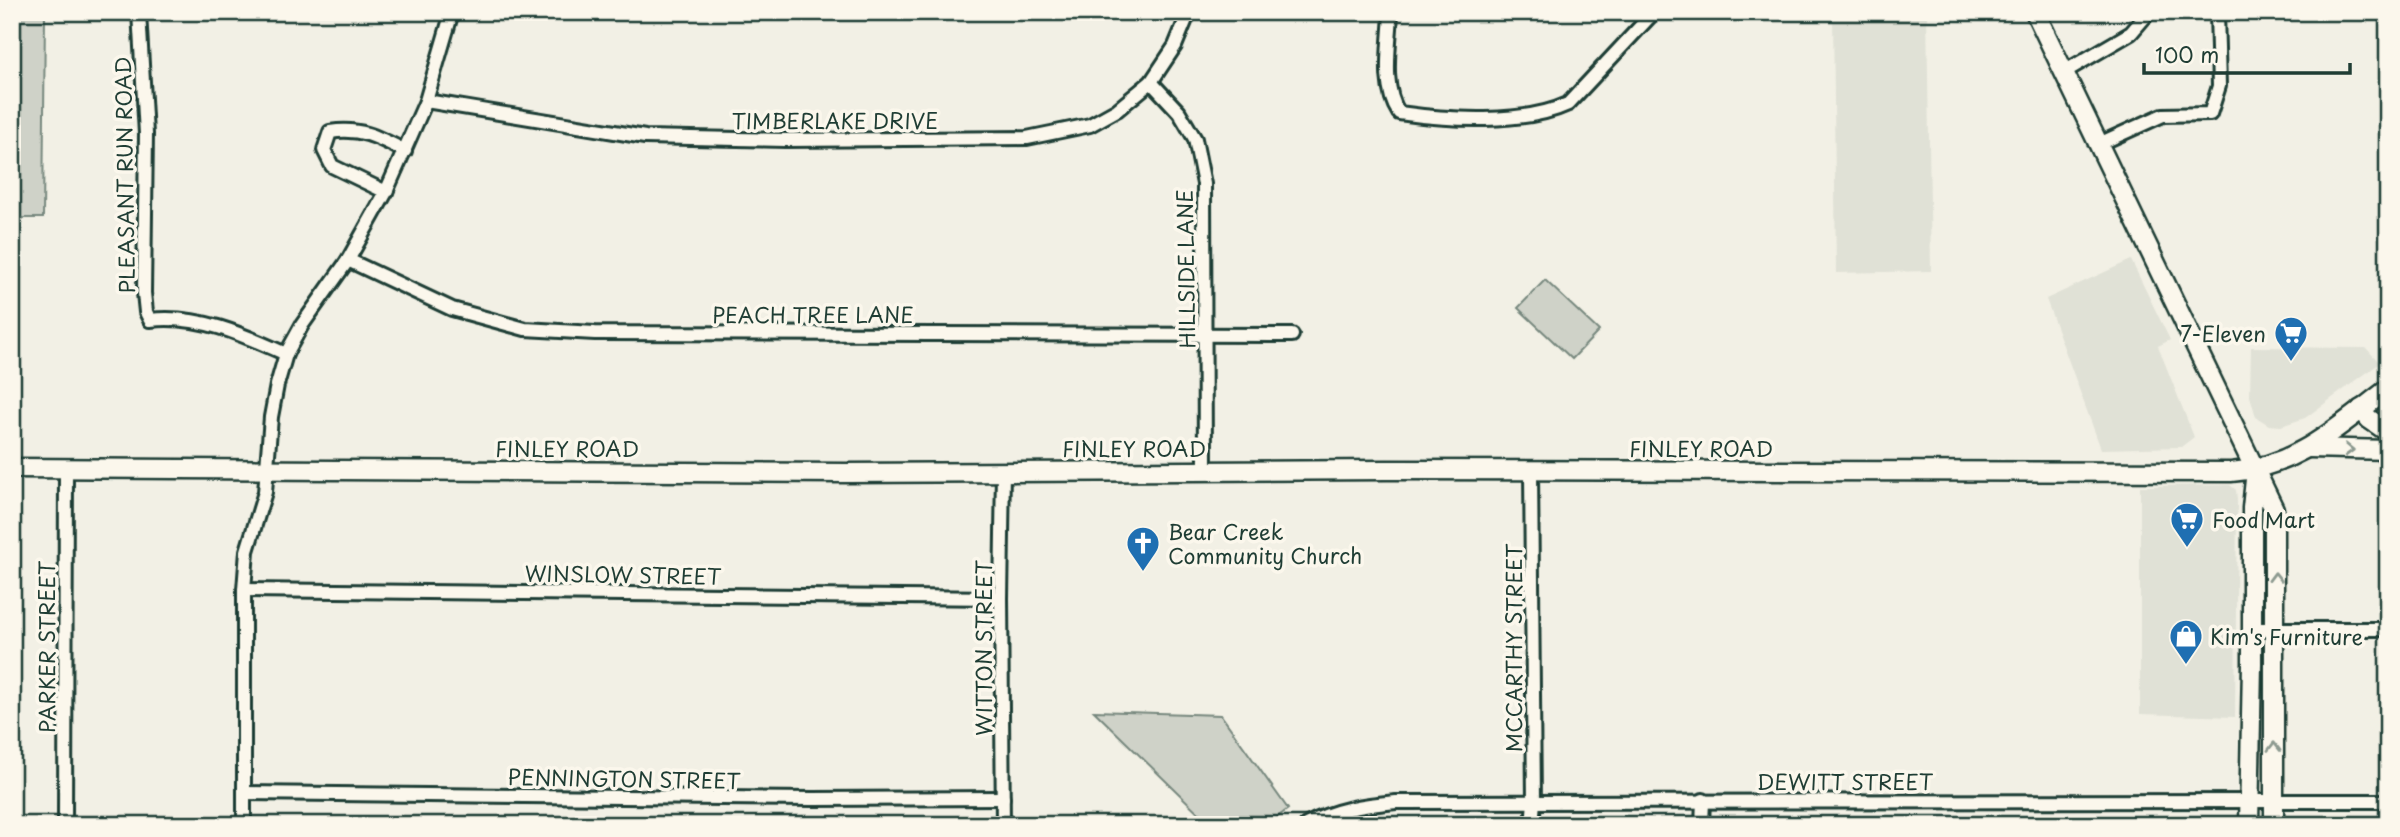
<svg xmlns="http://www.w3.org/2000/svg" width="2400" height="837" font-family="'Playpen Sans',sans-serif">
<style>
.built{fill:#e0e1d6}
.green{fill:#cfd2c8;stroke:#77887e;stroke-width:2}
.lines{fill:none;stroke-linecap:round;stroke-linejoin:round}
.street-casing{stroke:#1f3d34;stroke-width:18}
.secondary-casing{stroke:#1f3d34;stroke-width:23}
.street{stroke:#fbf7ec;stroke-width:12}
.secondary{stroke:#fbf7ec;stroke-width:18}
.oneway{stroke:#8d9a90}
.labels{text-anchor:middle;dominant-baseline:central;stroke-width:7;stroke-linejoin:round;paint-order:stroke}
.street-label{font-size:21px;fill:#1f3d34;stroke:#fbf7ec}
.poi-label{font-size:21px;fill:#1f3d34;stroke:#fbf7ec;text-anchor:start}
</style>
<rect width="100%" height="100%" fill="#f2f0e5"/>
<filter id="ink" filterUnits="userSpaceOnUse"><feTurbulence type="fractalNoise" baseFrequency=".0143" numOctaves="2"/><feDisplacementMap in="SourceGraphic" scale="14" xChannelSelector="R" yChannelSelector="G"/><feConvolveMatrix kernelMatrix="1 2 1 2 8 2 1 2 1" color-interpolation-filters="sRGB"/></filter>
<g filter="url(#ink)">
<g class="built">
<polygon points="1833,12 1927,12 1931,271 1836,273"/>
<polygon points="2131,260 2170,340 2158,346 2194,437 2181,447 2101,449 2046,299"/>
<polygon points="2251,347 2366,348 2380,363 2305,418 2281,426 2269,425 2256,417 2250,396"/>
<polygon points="2230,485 2236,490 2237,500 2235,717 2140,714 2140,486"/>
</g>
<g class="green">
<polygon points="12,12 45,12 43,218 12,218"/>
<polygon points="1545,280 1599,331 1572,359 1518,308"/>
<polygon points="1094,711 1221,715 1288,809 1267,825 1211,825"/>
</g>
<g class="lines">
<defs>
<g id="street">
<path d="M139,12L146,134L144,293L146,312L150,320C198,314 244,335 286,354"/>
<path d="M1391,12C1390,44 1381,86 1399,113C1448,120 1523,125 1568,104L1654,12"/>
<polyline points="2064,72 2131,33 2149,12"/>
<polyline points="1151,82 1179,112 1195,139 1204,184 1205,471"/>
<polyline points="426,101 645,137 785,140 1027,138 1090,125 1117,110 1151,82 1175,46 1189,12"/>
<polyline points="2099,144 2163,115 2210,114 2219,86 2217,12"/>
<path d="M386,192L332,166L324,150L330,132C360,127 378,137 405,151"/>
<polyline points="348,260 452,309 525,329 595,333 1292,335"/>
<polyline points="1531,471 1534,802 1532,825"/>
<polyline points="244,590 1001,598"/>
<polyline points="2252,629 2388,629"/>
<polyline points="244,793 813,799 1003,798"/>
<polyline points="65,825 66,469"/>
<polyline points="244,825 244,590 247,551 265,492 271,417 277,385 286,354 302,325 348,260 386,192 426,101 452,12"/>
<polyline points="1003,825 1001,598 1003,471"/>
<path d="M1306,825C1335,809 1364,805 1396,802L2388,801"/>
<polyline points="1702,825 1703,800"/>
</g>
<g id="secondary">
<polyline points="2035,12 2274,509 2274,825"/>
<polyline points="2361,409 2369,419 2388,432"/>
<polyline points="2309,448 2388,450"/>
<path d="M12,468L847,473L1387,470L2231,472C2297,467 2337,427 2388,389"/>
<polyline points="2249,825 2252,663 2252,508 2256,470"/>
</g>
</defs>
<use href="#street" class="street-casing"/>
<use href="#secondary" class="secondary-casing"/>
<use href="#street" class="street"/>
<use href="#secondary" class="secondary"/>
</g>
<defs><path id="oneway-chevron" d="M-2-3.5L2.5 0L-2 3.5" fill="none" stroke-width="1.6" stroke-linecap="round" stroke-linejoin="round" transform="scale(1.75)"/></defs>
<g class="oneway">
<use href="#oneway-chevron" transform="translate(2349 450) rotate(2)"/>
<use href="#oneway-chevron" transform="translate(2275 577) rotate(-91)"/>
<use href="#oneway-chevron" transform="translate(2274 747) rotate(-90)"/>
</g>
</g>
<defs>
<symbol id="supermarket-pin" viewBox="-11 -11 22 30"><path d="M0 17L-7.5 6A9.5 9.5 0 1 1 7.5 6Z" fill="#1f6fb2" stroke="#fbf7ec"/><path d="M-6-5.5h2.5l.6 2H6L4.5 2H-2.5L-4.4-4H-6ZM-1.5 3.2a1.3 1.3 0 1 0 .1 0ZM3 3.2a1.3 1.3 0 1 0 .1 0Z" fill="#fff"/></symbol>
<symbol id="church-pin" viewBox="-11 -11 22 30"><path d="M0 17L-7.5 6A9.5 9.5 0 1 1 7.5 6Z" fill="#1f6fb2" stroke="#fbf7ec"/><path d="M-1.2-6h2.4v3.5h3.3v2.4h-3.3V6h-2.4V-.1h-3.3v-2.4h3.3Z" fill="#fff"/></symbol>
<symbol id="shop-pin" viewBox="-11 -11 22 30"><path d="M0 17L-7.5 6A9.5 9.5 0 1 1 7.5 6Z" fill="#1f6fb2" stroke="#fbf7ec"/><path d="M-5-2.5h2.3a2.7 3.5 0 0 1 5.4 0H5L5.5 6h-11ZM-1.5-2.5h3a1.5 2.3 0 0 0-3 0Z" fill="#fff"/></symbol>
</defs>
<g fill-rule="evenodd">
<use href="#supermarket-pin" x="2272" y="314" width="38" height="52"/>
<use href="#supermarket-pin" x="2168" y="500" width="38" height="52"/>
<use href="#church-pin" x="1124" y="524" width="38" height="52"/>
<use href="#shop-pin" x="2167" y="617" width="38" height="52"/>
</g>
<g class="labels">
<g class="street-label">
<text x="835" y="120">TIMBERLAKE DRIVE</text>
<text transform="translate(124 175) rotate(-91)">PLEASANT RUN ROAD</text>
<text transform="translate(1185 269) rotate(-91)">HILLSIDE LANE</text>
<text x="813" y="314">PEACH TREE LANE</text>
<text x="567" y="448">FINLEY ROAD</text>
<text x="1134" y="448">FINLEY ROAD</text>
<text x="1701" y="448">FINLEY ROAD</text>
<text transform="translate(623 574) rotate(1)">WINSLOW STREET</text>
<text transform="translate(46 647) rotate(-90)">PARKER STREET</text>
<text transform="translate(983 648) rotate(-90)">WITTON STREET</text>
<text transform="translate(1513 648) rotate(-90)">MCCARTHY STREET</text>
<text transform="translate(624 778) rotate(1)">PENNINGTON STREET</text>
<text x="1845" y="781">DEWITT STREET</text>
</g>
<g class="poi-label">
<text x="2266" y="333" text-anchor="end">7-Eleven</text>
<text x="2212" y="519">Food Mart</text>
<text x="1168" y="531">Bear Creek<tspan x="1168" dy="24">Community Church</tspan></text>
<text x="2210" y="636">Kim's Furniture</text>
</g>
</g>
<rect width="2400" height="837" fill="none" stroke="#fbf7ec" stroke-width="42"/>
<rect x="21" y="21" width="2358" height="795" fill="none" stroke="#1f3d34" stroke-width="2.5" filter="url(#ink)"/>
<path d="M2144 63v10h206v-10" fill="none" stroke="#1f3d34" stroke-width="3.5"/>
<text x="2155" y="63" font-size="21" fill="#1f3d34" stroke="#fbf7ec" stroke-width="5" paint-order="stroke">100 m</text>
</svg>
